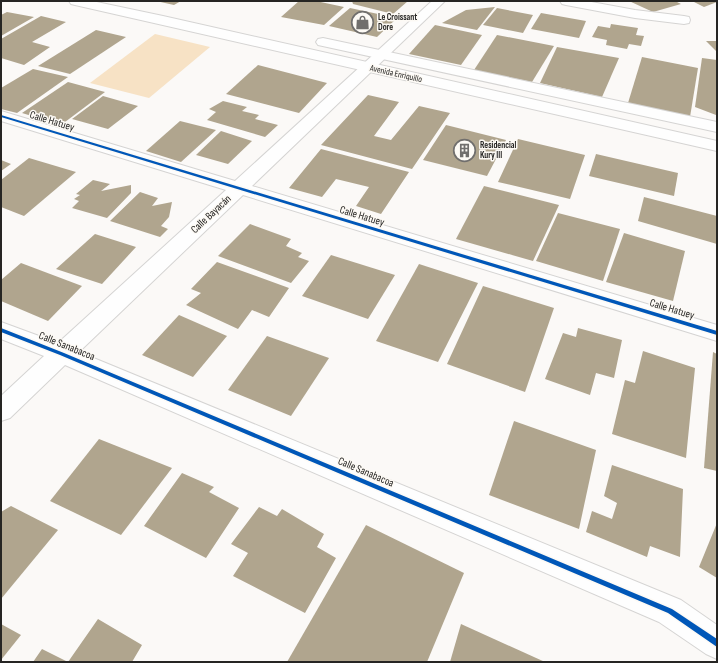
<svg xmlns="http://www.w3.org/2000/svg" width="718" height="663" font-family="'Sofia Sans Condensed',sans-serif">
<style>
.green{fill:#f7e2c5}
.building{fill:#b0a58e}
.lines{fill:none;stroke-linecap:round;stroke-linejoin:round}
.street-casing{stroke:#d5d4d3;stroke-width:2}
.secondary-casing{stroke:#d5d4d3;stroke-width:2}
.street{fill:#fefefe;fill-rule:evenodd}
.secondary{fill:#fefefe;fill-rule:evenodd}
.cycleway-casing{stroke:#fdfaf5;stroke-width:3}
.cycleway{fill:#0057b8;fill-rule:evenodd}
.labels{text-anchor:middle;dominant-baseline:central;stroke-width:3;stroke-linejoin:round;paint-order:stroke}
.far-poi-label{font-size:9px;font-weight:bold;fill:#262523;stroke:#fdfaf5;text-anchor:start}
.far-street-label{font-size:9px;fill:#262523;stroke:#fdfaf5}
.street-label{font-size:11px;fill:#262523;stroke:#fdfaf5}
</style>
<rect width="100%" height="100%" fill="#fbf9f7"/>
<polygon class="green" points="155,34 210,47 149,98 90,83"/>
<g class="building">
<polygon points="156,1 181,1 174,5"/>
<polygon points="299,1 316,1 344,7 324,25 281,17"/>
<polygon points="352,1 408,1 393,14 353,4"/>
<polygon points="629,1 675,1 681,4 653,12"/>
<polygon points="692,1 717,1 717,2 704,7"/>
<polygon points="495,7 477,30 442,23 466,10"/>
<polygon points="350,8 397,18 377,37 329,26"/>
<polygon points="497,8 533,15 523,33 483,25"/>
<polygon points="7,12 34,17 1,36 1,15"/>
<polygon points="541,13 586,21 579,38 531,29"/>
<polygon points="41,16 66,22 32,42 50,47 24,65 1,58 1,39"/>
<polygon points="611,24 638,28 636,35 644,36 641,46 629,44 627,49 606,45 607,40 592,37 598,26 610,28"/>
<polygon points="435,25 482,35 461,65 409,54"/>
<polygon points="96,30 126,37 70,74 38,66"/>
<polygon points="497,35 554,46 532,82 474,70"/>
<polygon points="706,41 717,41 717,52"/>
<polygon points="557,47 619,58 602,97 540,83"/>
<polygon points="642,57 698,68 690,117 628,103"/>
<polygon points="702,58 717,60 716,115 695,107"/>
<polygon points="258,65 327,83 299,113 226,94"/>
<polygon points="33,69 68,77 17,113 1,109 1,88"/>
<polygon points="68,82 105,92 61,125 22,113"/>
<polygon points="368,95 399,102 374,136 391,140 419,106 450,113 412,169 321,145"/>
<polygon points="103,96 138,106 108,129 72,119"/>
<polygon points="223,101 247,107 242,111 259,115 255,119 278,125 265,137 207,120 216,112 209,109"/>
<polygon points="180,121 216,130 181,162 146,151"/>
<polygon points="446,125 506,140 487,176 423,160"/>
<polygon points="221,131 252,141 228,164 196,155"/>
<polygon points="518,139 585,155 570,199 498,182"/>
<polygon points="321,149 409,172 381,214 356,206 369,187 336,179 322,197 289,188"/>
<polygon points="596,154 678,173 674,196 589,176"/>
<polygon points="29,158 76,172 24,216 1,207 1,180"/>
<polygon points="1,160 11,164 1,171"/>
<polygon points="93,180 110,184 101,191 131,185 131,193 107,218 72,208 79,201 74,199 80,195 76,194"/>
<polygon points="484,186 559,205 533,261 456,239"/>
<polygon points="140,192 158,198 152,206 172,202 169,217 161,226 168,229 160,237 110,221"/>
<polygon points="644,197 717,216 717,244 638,221"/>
<polygon points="558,213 620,229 603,281 536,261"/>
<polygon points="250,224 291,239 286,246 302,253 298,257 309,261 291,283 218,256"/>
<polygon points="624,233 685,251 673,301 606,282"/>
<polygon points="95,234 136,247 102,284 56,269"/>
<polygon points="331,255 395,275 368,319 302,296"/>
<polygon points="217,262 289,288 269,317 252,310 238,329 186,305 201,293 191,289"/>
<polygon points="21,263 82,286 48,321 1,301 1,280"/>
<polygon points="419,264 478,283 438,362 376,341"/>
<polygon points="483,286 554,308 525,392 447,364"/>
<polygon points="179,315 227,336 193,377 142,355"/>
<polygon points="578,328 622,340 614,378 596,373 590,395 545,379 563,333 576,337"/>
<polygon points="267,336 329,358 291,416 228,390"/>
<polygon points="643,351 695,368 686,458 612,434 625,380 635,383"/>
<polygon points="713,352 717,354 717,471 704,468"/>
<polygon points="514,421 596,450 579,529 489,495"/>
<polygon points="99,439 172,468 121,535 50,501"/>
<polygon points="612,465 683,489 680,557 650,546 647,557 586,532 592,511 612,519 617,503 604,496"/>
<polygon points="182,473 214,487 209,492 239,508 206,558 144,526"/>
<polygon points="11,506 58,530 1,599 1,512"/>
<polygon points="259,507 277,516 282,509 324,534 317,547 336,558 305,613 233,576 248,553 231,544"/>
<polygon points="717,523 717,578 699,567"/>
<polygon points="366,525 464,573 427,662 287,662"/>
<polygon points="98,619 142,645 132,662 33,662 42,649 68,662"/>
<polygon points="1,624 21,635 1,660"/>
<polygon points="461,624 545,662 450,662"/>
</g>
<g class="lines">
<defs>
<g id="street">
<polygon points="432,1 445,1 252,186 717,325 717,341 243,195 79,352 681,600 717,625 717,659 706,654 659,622 65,365 10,418 1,421 1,396 44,356 1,339 1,322 58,343 226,190 1,121 1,111 235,181"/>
<polygon points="560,1 586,1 635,10 684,16 689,17 690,20 689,23 684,24 635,18 566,5 562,4"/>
</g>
<g id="secondary">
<polygon points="69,1 92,1 163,16 717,141 717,151 75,5 71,4"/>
<polygon points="323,38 717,122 717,132 318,45 316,42 318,39"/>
</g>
</defs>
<use href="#street" class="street-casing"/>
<use href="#secondary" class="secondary-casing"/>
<use href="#street" class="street"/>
<use href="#secondary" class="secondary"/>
<defs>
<g id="cycleway">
<polygon points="1,115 717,331 717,335 1,117"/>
<polygon points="1,328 64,353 672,609 717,639 717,647 668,613 60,355 1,332"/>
</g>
</defs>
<use href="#cycleway" class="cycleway-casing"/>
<use href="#cycleway" class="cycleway"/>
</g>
<defs>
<symbol id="shop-ring" viewBox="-11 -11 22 22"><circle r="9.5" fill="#fdfaf5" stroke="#716f6d" stroke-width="1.5"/><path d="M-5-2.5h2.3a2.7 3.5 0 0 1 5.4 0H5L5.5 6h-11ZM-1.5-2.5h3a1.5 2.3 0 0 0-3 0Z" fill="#716f6d"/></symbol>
<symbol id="building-ring" viewBox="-11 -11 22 22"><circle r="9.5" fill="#fdfaf5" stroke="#716f6d" stroke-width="1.5"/><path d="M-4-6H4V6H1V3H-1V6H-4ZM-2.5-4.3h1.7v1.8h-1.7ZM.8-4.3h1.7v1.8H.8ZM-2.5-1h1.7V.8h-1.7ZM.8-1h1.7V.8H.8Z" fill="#716f6d"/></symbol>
</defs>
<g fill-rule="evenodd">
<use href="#shop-ring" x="350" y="10" width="25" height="25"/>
<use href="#building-ring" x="452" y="138" width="25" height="25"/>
</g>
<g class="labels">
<g class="far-poi-label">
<text x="378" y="17">Le Croissant<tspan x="378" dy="10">Dore</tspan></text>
<text x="480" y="145">Residencial<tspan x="480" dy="10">Kury III</tspan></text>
</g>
<g class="far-street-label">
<text transform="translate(396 74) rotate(13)">Avenida Enriquillo</text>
</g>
<g class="street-label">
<text transform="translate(52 121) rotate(17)">Calle Hatuey</text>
<text transform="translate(211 214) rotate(-43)">Calle Bayacán</text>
<text transform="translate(362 216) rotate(17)">Calle Hatuey</text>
<text transform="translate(672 309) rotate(17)">Calle Hatuey</text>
<text transform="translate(67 346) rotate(22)">Calle Sanabacoa</text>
<text transform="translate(366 472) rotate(23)">Calle Sanabacoa</text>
</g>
</g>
<rect width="718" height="663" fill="none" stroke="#262523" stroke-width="4"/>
</svg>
